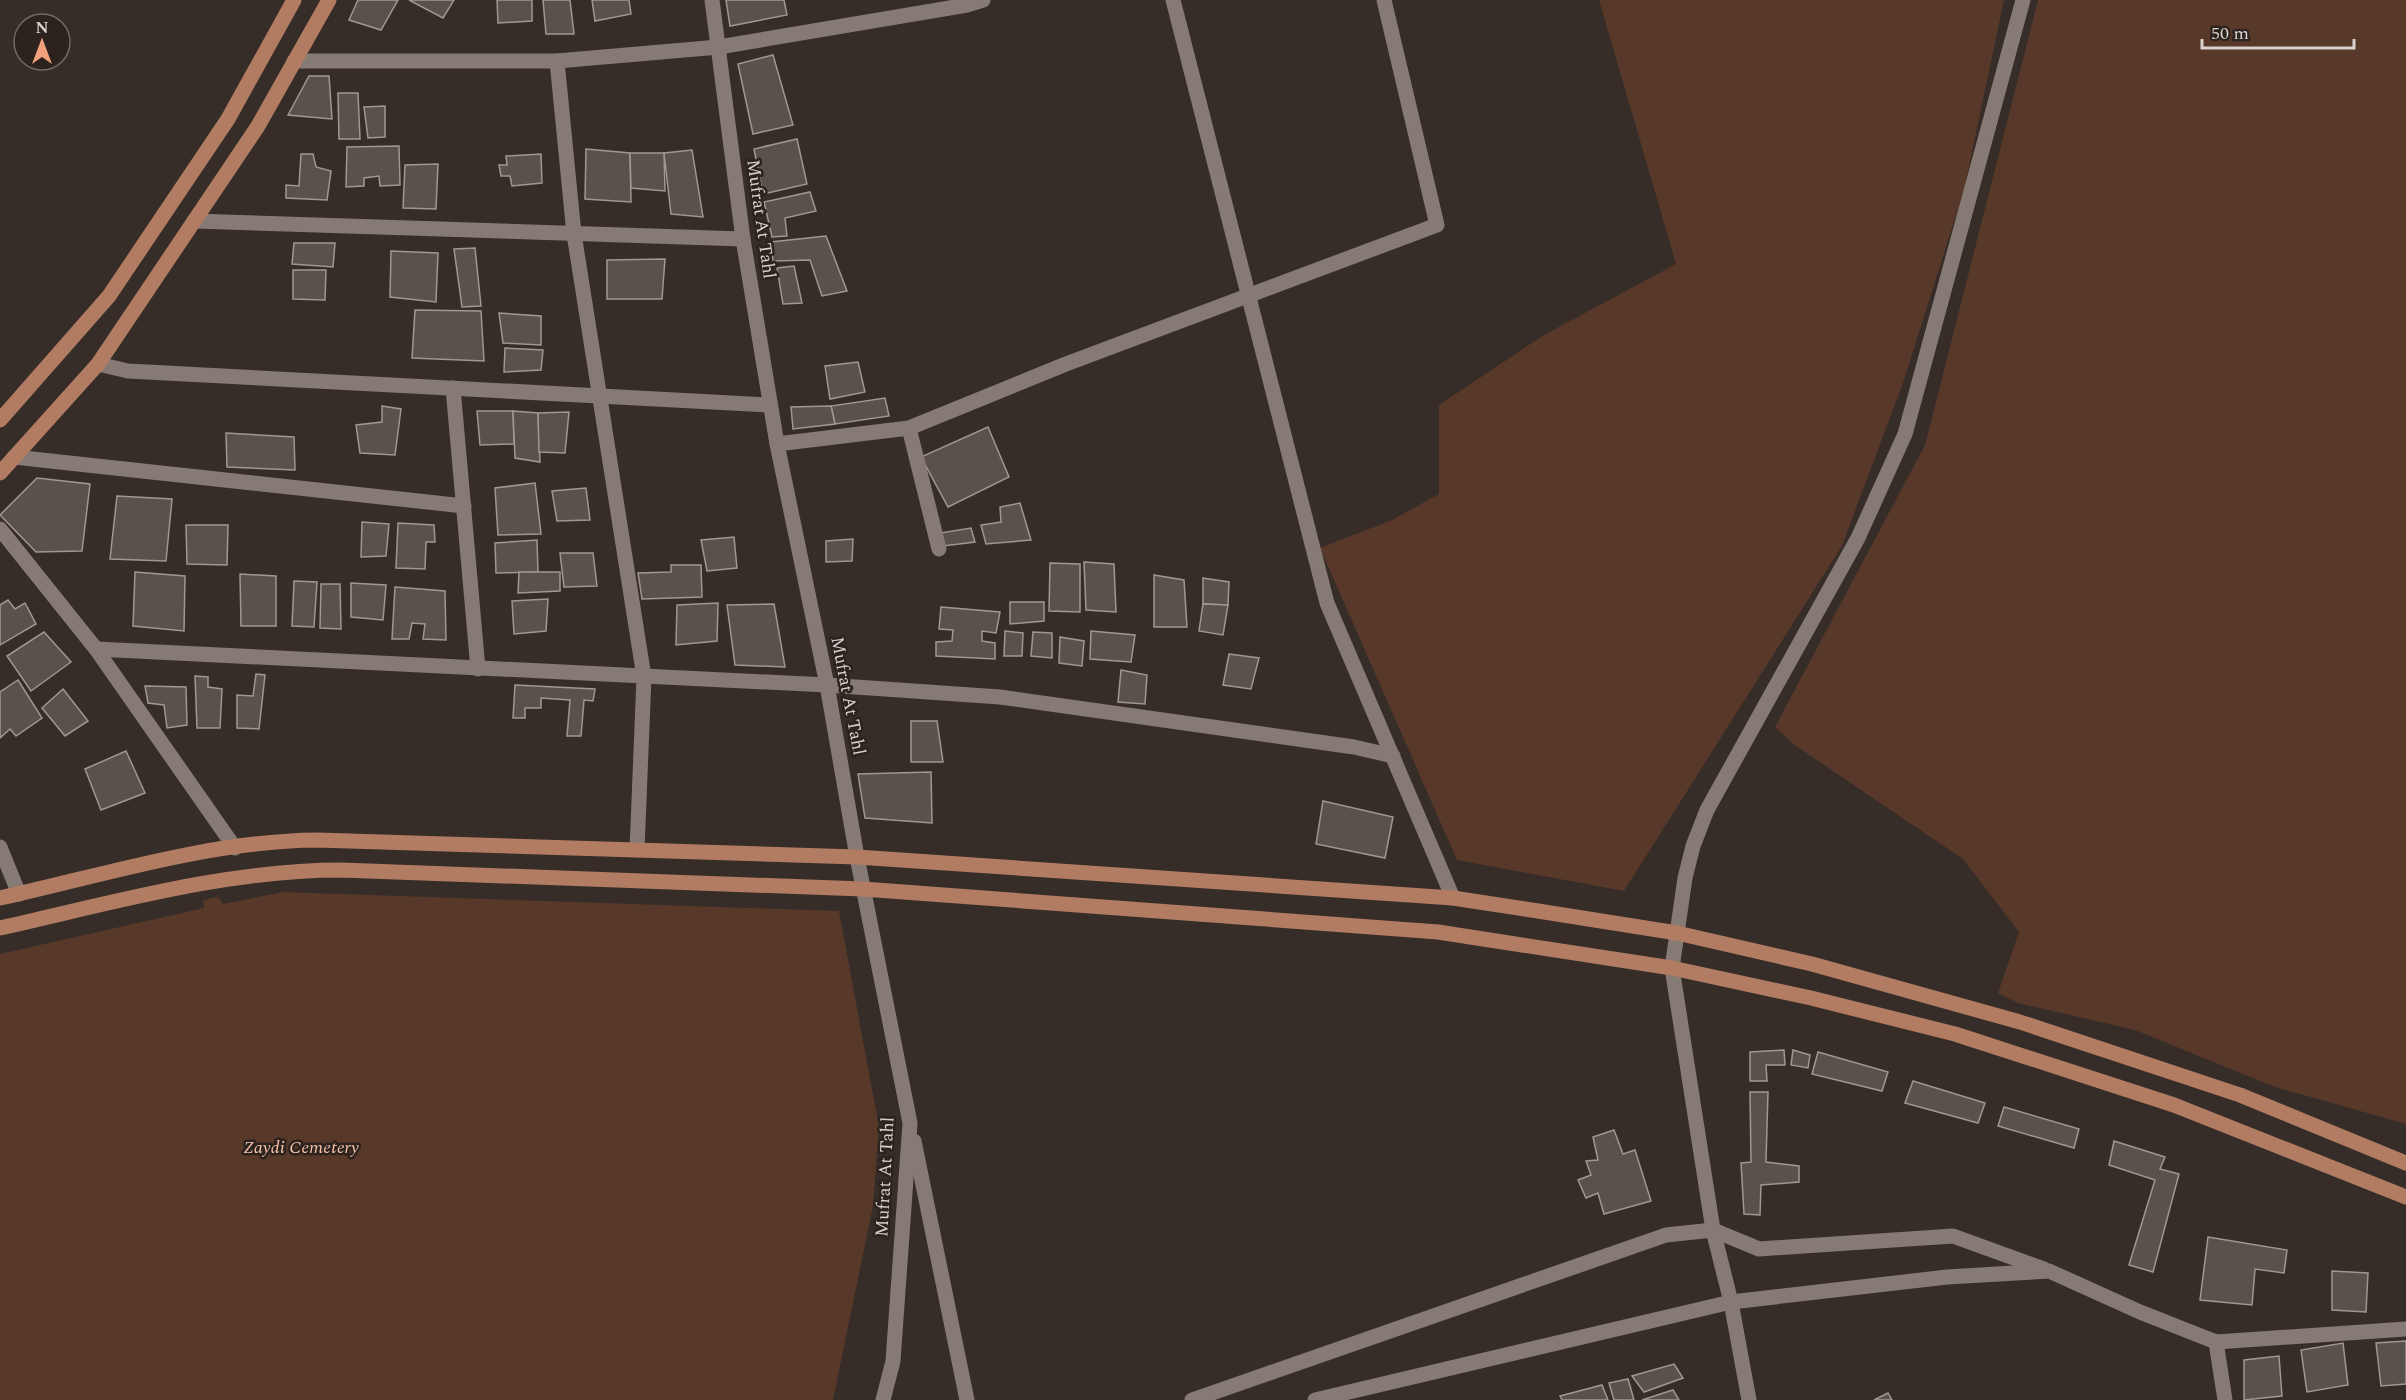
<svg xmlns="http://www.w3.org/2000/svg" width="2406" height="1400" font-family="Spectral,serif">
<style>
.green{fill:#573829}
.building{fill:#5b514c;stroke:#a29690;stroke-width:1.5}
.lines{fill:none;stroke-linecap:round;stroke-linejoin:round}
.minor{stroke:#867a75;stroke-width:15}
.major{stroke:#b27c62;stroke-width:15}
.labels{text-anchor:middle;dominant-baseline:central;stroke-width:5;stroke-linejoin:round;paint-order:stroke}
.street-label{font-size:18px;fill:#d8d1ce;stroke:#2c231f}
.park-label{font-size:18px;font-style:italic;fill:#f9c2a8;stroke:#2c231f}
</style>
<rect width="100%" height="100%" fill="#362d29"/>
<g class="green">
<polygon points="1599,0 2004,0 1964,190 1904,380 1842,546 1624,891 1457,860 1320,548 1392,520 1439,494 1439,405 1544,335 1676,264"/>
<polygon points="2038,0 2406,0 2406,1124 2275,1087 2135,1030 2018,1003 1998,993 2019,932 1963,859 1793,744 1775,727 1925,445"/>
<polygon points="283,892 839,911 879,1127 873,1206 833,1400 0,1400 0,954 204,908 203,900 218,897 223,904"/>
</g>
<g class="building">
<polygon points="358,0 398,0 381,30 349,20"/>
<polygon points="409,0 454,0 443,18"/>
<polygon points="497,0 532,0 532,21 498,23"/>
<polygon points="543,0 570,0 574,34 546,34"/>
<polygon points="592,0 629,0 631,14 595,21"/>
<polygon points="726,0 784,0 787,15 730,26"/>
<polygon points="773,55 793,125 753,134 738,64"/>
<polygon points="309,76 329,76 332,119 288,115"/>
<polygon points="338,93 358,93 360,139 339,139"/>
<polygon points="385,106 385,137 368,138 364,107"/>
<polygon points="797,139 807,184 763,194 754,149"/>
<polygon points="399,146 400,185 380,186 379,176 364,178 364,186 346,187 347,147"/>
<polygon points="586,149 630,153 631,202 585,199"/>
<polygon points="692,150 703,217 671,214 664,153"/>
<polygon points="630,153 664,153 665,191 631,188"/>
<polygon points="301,154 313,154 316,167 331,171 327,200 286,198 286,185 299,186"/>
<polygon points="541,154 542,183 512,186 510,176 501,176 499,165 507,165 506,156"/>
<polygon points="438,164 436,209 403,208 405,165"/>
<polygon points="810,192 816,211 785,218 787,236 772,237 764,202"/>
<polygon points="826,236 847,291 822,296 810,260 773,261 771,242"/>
<polygon points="294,243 335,243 333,267 292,264"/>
<polygon points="475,248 481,306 462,307 454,249"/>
<polygon points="391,251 438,253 436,302 390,297"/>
<polygon points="665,259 662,299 607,299 607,260"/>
<polygon points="794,266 802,303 783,304 777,268"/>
<polygon points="293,270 326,270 325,300 293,299"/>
<polygon points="415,310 481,311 484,361 412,358"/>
<polygon points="499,313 541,316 541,345 503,343"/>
<polygon points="505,348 543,350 541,370 504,372"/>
<polygon points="858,362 865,392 830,399 825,366"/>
<polygon points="885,398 889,416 835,424 831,406"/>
<polygon points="382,406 401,409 395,455 360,453 356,425 382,422"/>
<polygon points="831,406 835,424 793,429 791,407"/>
<polygon points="477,411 513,411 514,444 480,445"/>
<polygon points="513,411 538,413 540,462 515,458"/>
<polygon points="569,412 565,453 539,452 538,413"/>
<polygon points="988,427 1009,477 948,507 921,457"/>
<polygon points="226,433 294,437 295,470 227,467"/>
<polygon points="37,478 90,484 82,551 36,552 0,515"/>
<polygon points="535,483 541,534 498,535 495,488"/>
<polygon points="586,488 590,520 557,521 552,491"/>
<polygon points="117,496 172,499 166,561 110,559"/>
<polygon points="1020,503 1031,540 986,544 981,525 1001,522 1000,507"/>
<polygon points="362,522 389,524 386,556 361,557"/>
<polygon points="398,523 434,525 435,542 426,542 425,569 396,568"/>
<polygon points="186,525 228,525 227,565 187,564"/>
<polygon points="971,528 975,542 943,546 940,533"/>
<polygon points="734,537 737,568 707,571 701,540"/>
<polygon points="853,539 852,561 826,562 826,541"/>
<polygon points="537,540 538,572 496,573 495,543"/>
<polygon points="560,553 593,553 597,586 564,587"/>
<polygon points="1084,562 1114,564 1116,612 1086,610"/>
<polygon points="1050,563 1080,564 1080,612 1049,611"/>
<polygon points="671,565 701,565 702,597 642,599 638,573 671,572"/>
<polygon points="135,572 185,576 184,631 133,626"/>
<polygon points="519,572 560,572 560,591 518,593"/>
<polygon points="240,574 276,576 276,626 241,626"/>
<polygon points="1154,575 1184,580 1187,627 1154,627"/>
<polygon points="1203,578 1229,582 1228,605 1203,604"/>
<polygon points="294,581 317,582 314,627 292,626"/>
<polygon points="351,583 386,585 383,620 351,617"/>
<polygon points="321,584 340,584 341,629 320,628"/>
<polygon points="395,587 445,591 446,640 423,639 425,624 412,623 409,639 392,639"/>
<polygon points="548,599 546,631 514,634 512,601"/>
<polygon points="8,600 15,609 25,603 36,624 0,645 0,605"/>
<polygon points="1010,602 1044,602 1044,621 1010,624"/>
<polygon points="718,603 717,641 676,645 677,605"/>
<polygon points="774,604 785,667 735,665 727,605"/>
<polygon points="1203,604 1228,605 1223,635 1199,631"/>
<polygon points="941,607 1000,612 996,633 982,631 982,641 995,643 995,659 936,656 936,642 952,641 953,630 939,629"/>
<polygon points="1005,631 1023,633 1022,656 1004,656"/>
<polygon points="1091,631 1135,635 1131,662 1090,659"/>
<polygon points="44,632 71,662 31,691 7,656"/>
<polygon points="1033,632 1052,633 1052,658 1031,656"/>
<polygon points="1060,637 1084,641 1082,666 1059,663"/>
<polygon points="1229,654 1259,658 1251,689 1223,685"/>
<polygon points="1121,670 1147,675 1145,704 1118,702"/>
<polygon points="256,674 265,675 259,729 237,728 237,695 253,696"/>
<polygon points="195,676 208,677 208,687 222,689 220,728 197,728"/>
<polygon points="18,680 42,718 16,736 10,729 0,738 0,692"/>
<polygon points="515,685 595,689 593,701 584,700 581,736 567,736 570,700 541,698 541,708 525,708 525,718 513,718"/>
<polygon points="145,686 186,687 187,725 167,728 164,705 148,703"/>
<polygon points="63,689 88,721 65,736 42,708"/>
<polygon points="911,721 937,721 943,762 911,762"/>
<polygon points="126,751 145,793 101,810 85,769"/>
<polygon points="931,772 932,823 865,818 858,774"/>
<polygon points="1323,801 1393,817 1385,858 1316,844"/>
<polygon points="1784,1050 1785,1065 1766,1065 1767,1081 1750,1081 1750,1052"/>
<polygon points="1793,1050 1810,1055 1808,1068 1791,1065"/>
<polygon points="1818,1052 1888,1072 1882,1091 1812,1074"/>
<polygon points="1913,1081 1985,1103 1978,1123 1905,1103"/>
<polygon points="1750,1092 1768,1092 1766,1162 1799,1166 1799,1182 1761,1185 1760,1215 1744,1214 1741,1163 1751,1162"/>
<polygon points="2004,1107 2079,1129 2074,1148 1998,1126"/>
<polygon points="1614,1130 1623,1154 1635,1150 1651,1201 1604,1214 1598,1193 1586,1198 1578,1180 1591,1175 1586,1161 1598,1160 1593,1137"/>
<polygon points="2114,1141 2165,1157 2160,1169 2179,1174 2153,1272 2129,1265 2155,1180 2109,1165"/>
<polygon points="2208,1237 2287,1250 2284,1273 2255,1269 2252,1305 2200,1300"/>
<polygon points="2332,1271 2368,1273 2366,1312 2332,1310"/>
<polygon points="2406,1341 2406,1384 2381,1386 2376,1343"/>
<polygon points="2343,1343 2348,1385 2307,1392 2301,1350"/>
<polygon points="2279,1356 2282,1396 2244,1400 2244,1360"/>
<polygon points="1674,1364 1683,1378 1644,1392 1632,1376"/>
<polygon points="1628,1379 1634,1400 1614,1400 1609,1383"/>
<polygon points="1602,1385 1608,1400 1562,1400 1560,1396"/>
<polygon points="1673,1390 1679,1400 1642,1400"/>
<polygon points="1888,1393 1892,1400 1874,1400"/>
</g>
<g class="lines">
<g class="minor">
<polyline points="712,0 743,239 777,444 827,685 857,857 910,1123 893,1361 883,1400"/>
<polyline points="1173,0 1327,603 1453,898"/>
<polyline points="294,61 557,61 719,47 967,5 983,0"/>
<polyline points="557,61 574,234 644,677 637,850"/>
<polyline points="194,221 743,239"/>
<polyline points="98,364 128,371 770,405"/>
<polyline points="453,388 478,669"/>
<polyline points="909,428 939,549"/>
<polyline points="777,444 909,428 1066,364 1437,225 1384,0"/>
<polyline points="14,457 464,506"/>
<polyline points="0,529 96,649 235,848"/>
<polyline points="96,649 827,685 1000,697 1354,747 1393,756"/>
<polyline points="0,847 19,894"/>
<polyline points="914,1141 967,1400"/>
<polyline points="2216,1342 2225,1400"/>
<polyline points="1192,1400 1666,1235 1713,1230 1759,1249 1953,1236 2044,1269"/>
<polyline points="1315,1400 1731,1302 1947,1277 2049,1271 2140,1312 2216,1342 2406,1329"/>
<polyline points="1749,1400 1731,1302 1713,1230 1672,968 1685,878 1693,846 1707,810 1858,538 1905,434 2023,0"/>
</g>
<g class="major">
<polyline points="0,420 109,296 228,119 294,0"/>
<polyline points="0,473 98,364 258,126 329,0"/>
<path d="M0,898C104,875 210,841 317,840L857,857L1453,898L1538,911L1677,933L1812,964L2020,1022L2240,1095L2406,1163"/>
<path d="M0,928C112,903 226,870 341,870L863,889L1438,932L1672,968L1811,998L1955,1034L2174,1105L2406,1197"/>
</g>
</g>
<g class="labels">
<g class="street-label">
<text transform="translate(761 219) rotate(82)">Mufrat At Tahl</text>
<text transform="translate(848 696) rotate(79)">Mufrat At Tahl</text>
<text transform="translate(885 1177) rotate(-87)">Mufrat At Tahl</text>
</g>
<g class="park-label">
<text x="301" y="1147">Zaydi Cemetery</text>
</g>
</g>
<g transform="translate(42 42)"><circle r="28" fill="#2c231f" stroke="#716965" stroke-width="1.5"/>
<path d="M0-4.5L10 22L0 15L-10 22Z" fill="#f1a17c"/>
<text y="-9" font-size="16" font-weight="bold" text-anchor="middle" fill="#d8d1ce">N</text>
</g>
<path d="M2202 39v9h152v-9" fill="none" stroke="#d8d1ce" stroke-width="3"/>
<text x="2211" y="39" font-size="18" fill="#d8d1ce" stroke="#2c231f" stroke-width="4.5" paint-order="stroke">50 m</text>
</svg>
